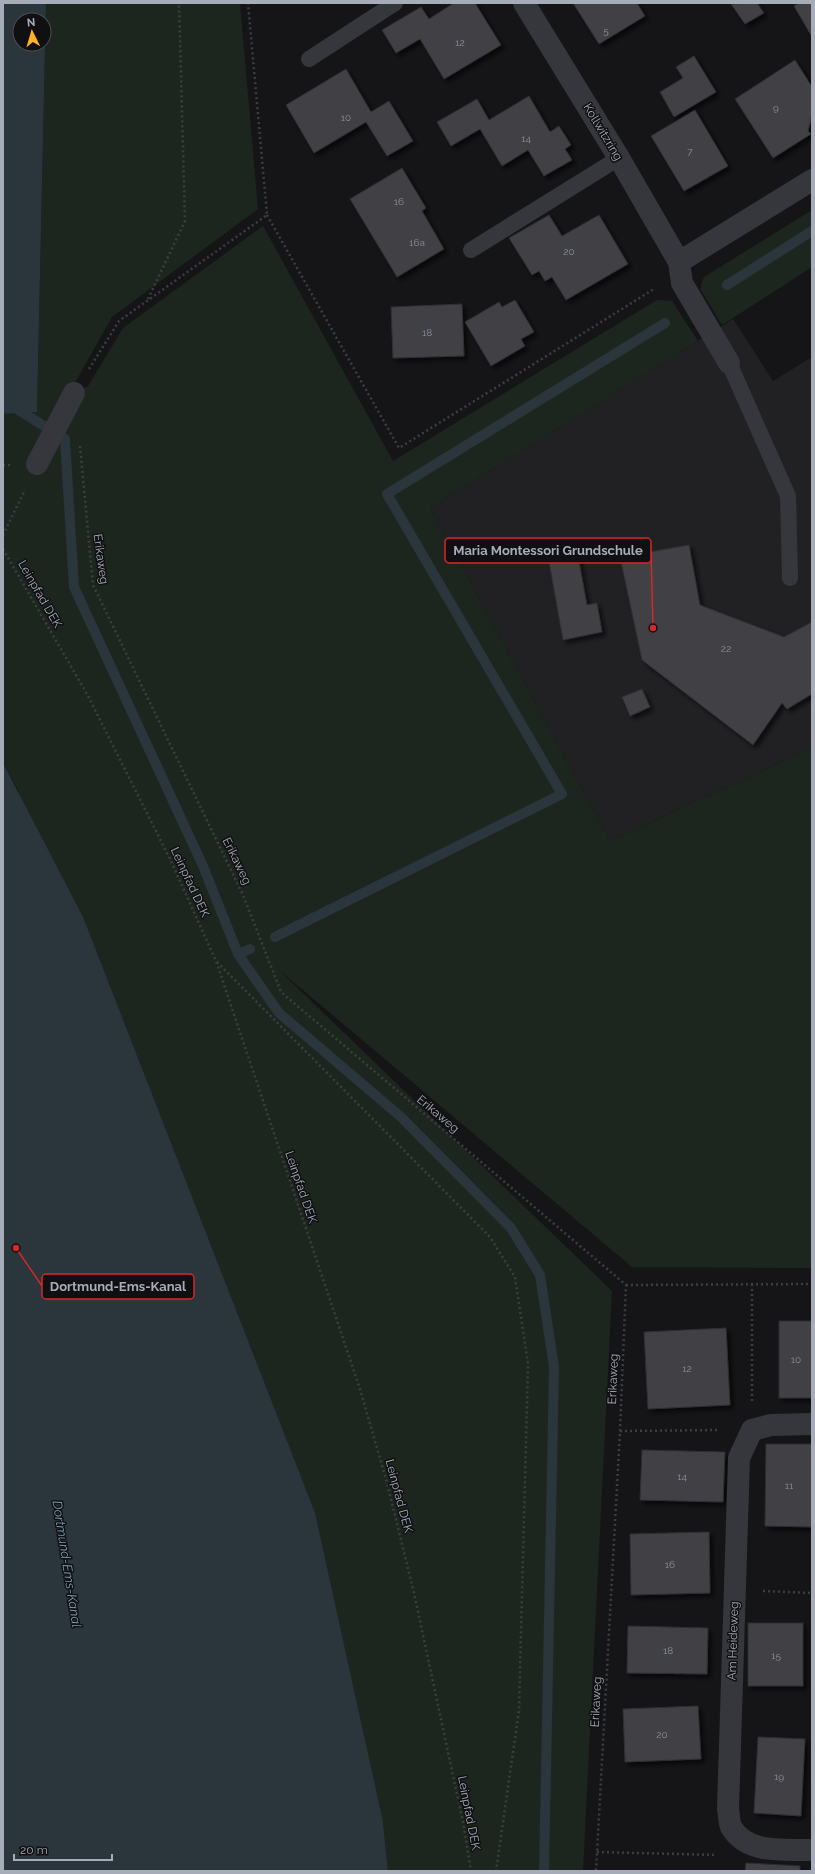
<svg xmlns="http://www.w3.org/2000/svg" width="815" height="1874" font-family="Raleway,sans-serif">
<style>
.built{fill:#212124}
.green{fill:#1d261e}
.water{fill:#2a353c;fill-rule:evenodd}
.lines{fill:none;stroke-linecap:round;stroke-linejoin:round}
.stream{stroke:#2a353c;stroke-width:10}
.building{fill:#3f4044;stroke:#2f2f34;filter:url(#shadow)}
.path{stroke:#3c3e44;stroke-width:2.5;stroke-dasharray:2 3;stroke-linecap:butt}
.lane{stroke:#36373d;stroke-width:16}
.street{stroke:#36373d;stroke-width:22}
.labels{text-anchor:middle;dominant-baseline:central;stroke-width:3;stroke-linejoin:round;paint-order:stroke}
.number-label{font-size:10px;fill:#8c919b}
.street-label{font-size:12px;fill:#a6acb8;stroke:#101012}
.water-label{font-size:13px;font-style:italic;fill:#7b9cb6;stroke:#101012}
.leader{fill:none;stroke:#d62828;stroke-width:1.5}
.callout-dot{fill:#d62828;stroke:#101012;stroke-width:1.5}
.callout{fill:#101012;stroke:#d62828;stroke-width:1.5}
.callout-label{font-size:13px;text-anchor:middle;font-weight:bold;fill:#a6acb8}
</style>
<defs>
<filter id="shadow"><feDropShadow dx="3.5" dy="3.5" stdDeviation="2" flood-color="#0009"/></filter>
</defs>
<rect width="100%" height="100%" fill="#151517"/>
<polygon class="built" points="733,319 773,381 812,357 812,748 610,841 430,508"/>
<g class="green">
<polygon points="46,3 240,3 258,209 112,317 67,397 88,386 123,328 263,226 393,461 657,300 672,301 698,341 430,508 610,841 812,748 812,1268 632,1267 279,970 612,1291 583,1871 388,1871 383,1822 18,790 3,763 3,414 37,412"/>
<polygon points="812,210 812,267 722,325 701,290 701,284 704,277"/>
</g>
<g class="water">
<path d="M3,3H46L37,412L3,414ZM20,20H44V44H20Z"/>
<polygon points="3,763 83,917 315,1513 383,1822 388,1871 3,1871"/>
</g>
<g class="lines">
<g class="stream">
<polyline points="727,285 812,231"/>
<polyline points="12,406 65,439 74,587 203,866 238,954 279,1013 401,1117 511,1228 540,1275 554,1367 544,1871"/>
<polyline points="275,937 562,794 387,494 665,323"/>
<polyline points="238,954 250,949"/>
</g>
</g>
<g class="building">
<polygon points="454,3 475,3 501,45 444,79 420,39 396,53 382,30 421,7 429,19"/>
<polygon points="573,3 637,3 645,16 599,44"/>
<polygon points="757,3 764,13 745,24 731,4"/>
<polygon points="799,3 812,3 812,37 794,6"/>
<polygon points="694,56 716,92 674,117 660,92 683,78 676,67"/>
<polygon points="795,60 812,87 812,115 808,131 811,134 773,158 735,99"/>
<polygon points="346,69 371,112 389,101 413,141 387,156 366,122 314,153 286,105"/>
<polygon points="529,96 550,132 559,126 571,145 565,149 572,160 544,176 528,150 502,166 480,129 451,146 437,122 477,99 489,120"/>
<polygon points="695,110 728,166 684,191 651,136"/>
<polygon points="402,168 426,208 422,211 444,249 397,277 350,199"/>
<polygon points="549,215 562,236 599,215 628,264 566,300 552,277 545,281 539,271 532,275 509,238"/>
<polygon points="515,300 534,332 521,339 525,346 491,366 465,322 499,302 502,307"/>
<polygon points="462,304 464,356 393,358 391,307"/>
<polygon points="689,545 700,605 784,637 812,622 812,694 787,709 782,703 753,745 642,660 620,557"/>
<polygon points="578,556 587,605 597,603 602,632 563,640 549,562"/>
<polygon points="642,689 650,707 630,716 622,697"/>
<rect x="779" y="1321" width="33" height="77"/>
<polygon points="726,1328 730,1405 648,1409 644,1332"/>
<polygon points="766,1444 812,1444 812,1527 765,1526"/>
<polygon points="642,1450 725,1452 723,1502 640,1500"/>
<polygon points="709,1532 710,1593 631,1595 630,1534"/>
<rect x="748" y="1623" width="55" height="63"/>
<polygon points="628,1626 708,1628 707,1674 627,1673"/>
<polygon points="698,1706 701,1759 625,1762 623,1709"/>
<polygon points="758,1737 805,1739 801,1816 754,1813"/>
<polygon points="746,1863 800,1866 800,1871 745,1871"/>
</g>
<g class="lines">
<g class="path">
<polyline points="267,215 399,448 654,289"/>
<polyline points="148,299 185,221 179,3"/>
<polyline points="89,369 119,321 267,215 248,3"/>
<polyline points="80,446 93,585 243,895 281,992 626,1285 620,1431 596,1871"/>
<polyline points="3,465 10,465"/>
<polyline points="3,535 25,490"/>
<polyline points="3,549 87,694 170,859 216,961 360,1389 387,1483 414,1593 463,1822 471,1871"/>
<polyline points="217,962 490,1237 515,1277 528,1364 519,1710 496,1871"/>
<polyline points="752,1284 752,1401"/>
<polyline points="626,1285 812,1284"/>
<polyline points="620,1431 720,1430"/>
<polyline points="763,1591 812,1593"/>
<polyline points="597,1852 717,1855"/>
</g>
<g class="lane">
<polyline points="309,59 395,3"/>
<polyline points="471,250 619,158"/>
<polyline points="729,363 788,496 790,578"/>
</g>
<g class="street">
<polyline points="524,3 619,158 679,262 682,283 729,363"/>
<polyline points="679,262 812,180"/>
<polyline points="37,464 74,393"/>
<path d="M812,1424L771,1425L752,1430L739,1458L728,1809C729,1814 729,1822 731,1827C748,1855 784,1849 812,1850"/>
</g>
</g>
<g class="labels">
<g class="number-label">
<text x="606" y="30">5</text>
<text x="460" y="42">12</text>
<text x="776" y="107">9</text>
<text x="346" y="117">10</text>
<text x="526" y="138">14</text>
<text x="690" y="151">7</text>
<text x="399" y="201">16</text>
<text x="417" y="242">16a</text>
<text x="569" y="251">20</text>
<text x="427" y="332">18</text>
<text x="726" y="648">22</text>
<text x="796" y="1359">10</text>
<text x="687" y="1368">12</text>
<text x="682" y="1476">14</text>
<text x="789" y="1485">11</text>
<text x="670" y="1564">16</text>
<text x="668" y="1650">18</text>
<text x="776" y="1655">15</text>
<text x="662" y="1734">20</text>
<text x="779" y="1776">19</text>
</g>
<g class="street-label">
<text transform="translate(603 132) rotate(59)">Kollwitzring</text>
<text transform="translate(101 559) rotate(82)">Erikaweg</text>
<text transform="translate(40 594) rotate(60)">Leinpfad DEK</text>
<text transform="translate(237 861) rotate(64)">Erikaweg</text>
<text transform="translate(190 882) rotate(65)">Leinpfad DEK</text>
<text transform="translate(438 1114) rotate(40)">Erikaweg</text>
<text transform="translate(301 1187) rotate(71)">Leinpfad DEK</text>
<text transform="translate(613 1379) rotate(-88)">Erikaweg</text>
<text transform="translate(399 1496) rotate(75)">Leinpfad DEK</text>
<text transform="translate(733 1641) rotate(-88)">Am Heideweg</text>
<text transform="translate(596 1702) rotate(-87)">Erikaweg</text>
<text transform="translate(469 1813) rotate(79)">Leinpfad DEK</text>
</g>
<g class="water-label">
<text transform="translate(67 1564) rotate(81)">Dortmund-Ems-Kanal</text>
</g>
</g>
<path class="leader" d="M653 628L651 551M16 1248L42 1286"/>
<g class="callout-dot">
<circle cx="653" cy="628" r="4"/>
<circle cx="16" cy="1248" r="4"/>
</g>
<g class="callout">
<rect x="445" y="538" width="206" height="25" rx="4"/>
<rect x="42" y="1274" width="152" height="25" rx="4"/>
</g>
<g class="callout-label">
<text x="548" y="555">Maria Montessori Grundschule</text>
<text x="118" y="1291">Dortmund-Ems-Kanal</text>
</g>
<rect width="815" height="1874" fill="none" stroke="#a6acb8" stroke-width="8"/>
<g transform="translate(32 32) rotate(355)"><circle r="19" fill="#101012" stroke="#4c4e54"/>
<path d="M0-3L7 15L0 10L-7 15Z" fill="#ffb026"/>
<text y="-6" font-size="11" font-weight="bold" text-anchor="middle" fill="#a6acb8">N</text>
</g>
<path d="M14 1854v6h98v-6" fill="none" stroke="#a6acb8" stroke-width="2"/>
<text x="20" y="1854" font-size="12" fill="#a6acb8" stroke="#101012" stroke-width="3" paint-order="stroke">20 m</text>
</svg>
